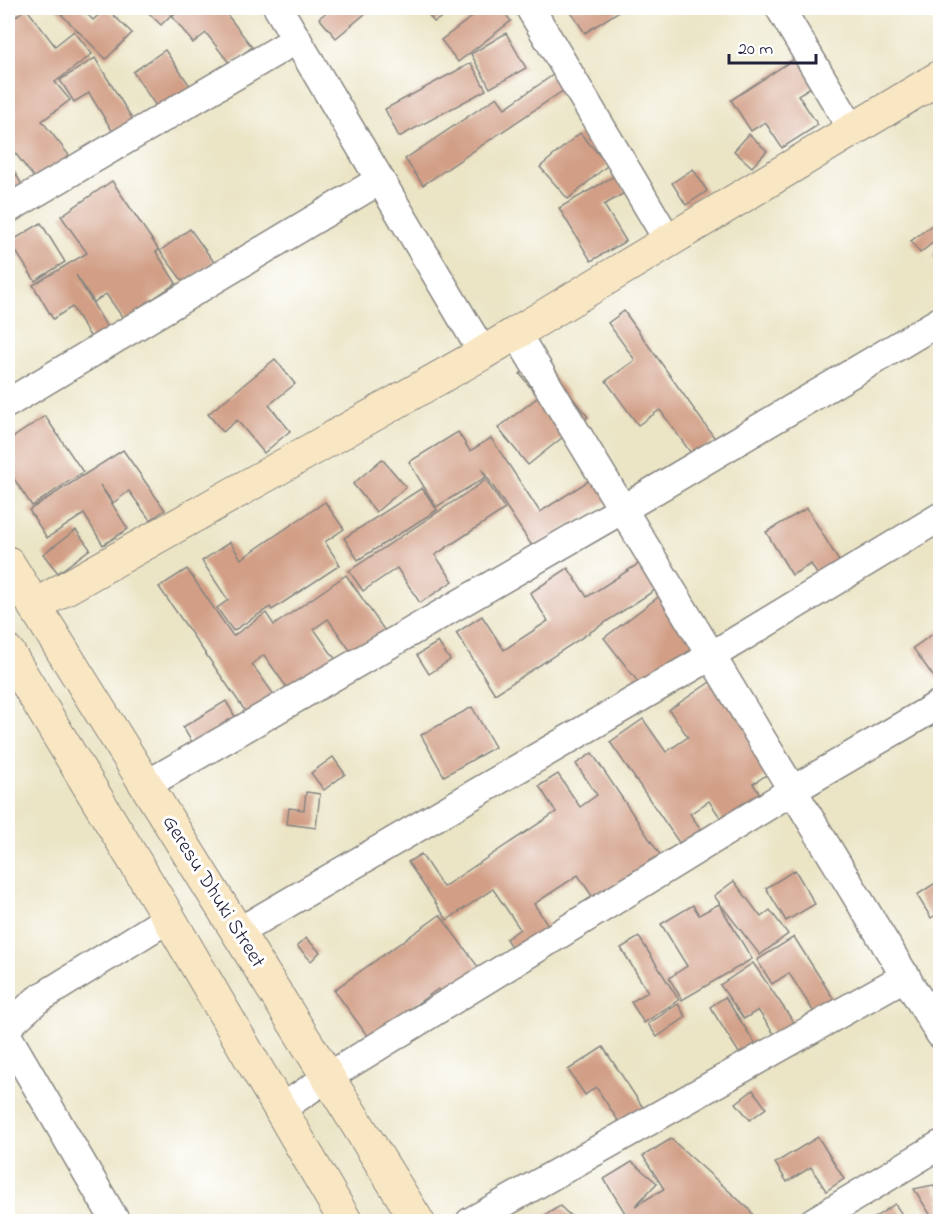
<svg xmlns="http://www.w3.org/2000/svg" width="948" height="1229" font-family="'Indie Flower',sans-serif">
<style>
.building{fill:#d29f86}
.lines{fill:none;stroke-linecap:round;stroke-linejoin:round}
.street-casing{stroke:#868480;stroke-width:31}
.secondary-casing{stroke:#868480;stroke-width:35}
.street{stroke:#fff;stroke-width:28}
.secondary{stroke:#f9e7c3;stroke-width:33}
.labels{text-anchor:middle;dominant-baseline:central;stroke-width:6;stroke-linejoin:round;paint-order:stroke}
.street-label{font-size:21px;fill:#22223b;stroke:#fff}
</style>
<rect width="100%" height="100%" fill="#fff"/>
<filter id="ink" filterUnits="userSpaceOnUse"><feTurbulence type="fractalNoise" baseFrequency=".0167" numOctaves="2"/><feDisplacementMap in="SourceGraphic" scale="12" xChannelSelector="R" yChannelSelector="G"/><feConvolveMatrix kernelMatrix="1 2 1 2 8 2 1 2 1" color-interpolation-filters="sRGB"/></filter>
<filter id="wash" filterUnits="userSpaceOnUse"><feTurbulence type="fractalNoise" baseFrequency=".008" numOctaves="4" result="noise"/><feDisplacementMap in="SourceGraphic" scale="24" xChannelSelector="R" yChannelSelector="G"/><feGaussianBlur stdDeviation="1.35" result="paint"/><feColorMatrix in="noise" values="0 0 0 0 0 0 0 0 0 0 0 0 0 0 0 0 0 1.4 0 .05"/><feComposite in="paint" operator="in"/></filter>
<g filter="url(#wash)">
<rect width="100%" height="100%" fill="#ebe5c6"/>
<g id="blocks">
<g class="building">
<polygon points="26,8 55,46 74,31 92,54 55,82 70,100 42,121 72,159 39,184 8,144 8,28 14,23 12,20"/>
<polygon points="55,8 81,8 93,20 106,8 132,33 106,59"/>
<polygon points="144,8 178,8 161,25"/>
<polygon points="184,8 222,8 252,47 230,64 206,33 193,43 172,16"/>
<polygon points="332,8 372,8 336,38 319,18"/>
<polygon points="424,8 457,8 434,22"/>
<polygon points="484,8 501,8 511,21 458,62 441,40"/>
<polygon points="568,8 624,8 585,33"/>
<polygon points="506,33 526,68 490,88 471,54"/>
<polygon points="165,50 193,90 160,112 133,72"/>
<polygon points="800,55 819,82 798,95 818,125 782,148 765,122 751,131 731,100"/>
<polygon points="95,58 136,125 116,137 89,93 74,102 60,80"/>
<polygon points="471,63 486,90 399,137 385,109"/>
<polygon points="556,73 567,88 423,185 405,159 497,97 505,108"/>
<polygon points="580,133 608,165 568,199 540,167"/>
<polygon points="749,134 767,151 752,167 734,151"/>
<polygon points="8,161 24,188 8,198"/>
<polygon points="693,169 707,191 686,205 672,183"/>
<polygon points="616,175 626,192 604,205 626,241 591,261 559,208"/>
<polygon points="112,181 159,250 156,252 176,283 150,301 157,310 130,328 106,294 94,302 76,275 114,339 98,349 72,307 53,319 33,285 87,253 61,216"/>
<polygon points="936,222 940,228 940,237 920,253 911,241"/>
<polygon points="41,223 65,262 35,281 10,242"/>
<polygon points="190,229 214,262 184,283 160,251"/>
<polygon points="940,250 940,267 933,255"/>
<polygon points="624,311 716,440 693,456 660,410 638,425 606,381 635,360 608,323"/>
<polygon points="275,359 295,384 269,405 290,431 264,453 237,420 223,432 208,414"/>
<polygon points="540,359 588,417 528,465 498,428 538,397 520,374"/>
<polygon points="45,416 83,472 32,506 8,470 8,441"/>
<polygon points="458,432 470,451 491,438 540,512 607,469 622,491 534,549 481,468 486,477 436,507 409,462"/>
<polygon points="123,450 165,510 150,520 129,491 113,503 100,485 128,529 103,545 84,514 47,538 29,510"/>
<polygon points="382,459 406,487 376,512 353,484"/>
<polygon points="486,480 505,509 435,555 453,581 420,603 397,568 363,591 349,571"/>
<polygon points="422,488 437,510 358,560 344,538"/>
<polygon points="325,502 344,529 325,542 340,565 272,610 270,607 233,631 217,608 228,600 202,561 230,542 241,559"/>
<polygon points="807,508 842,566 820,579 811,564 792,575 766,532"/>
<polygon points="76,530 90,549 58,573 43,554"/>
<polygon points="655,553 672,579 495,694 456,633 482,616 504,650 548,621 530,593 568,568 587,597"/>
<polygon points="187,569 233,636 266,613 274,625 346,575 387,634 354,656 328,619 314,629 336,660 290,692 264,655 252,664 275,696 248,715 159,587"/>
<polygon points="661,595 698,644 642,687 604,638"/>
<polygon points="940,629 940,678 936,680 913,648"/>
<polygon points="438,642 450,660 429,674 417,655"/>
<polygon points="722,674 784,763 753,784 771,810 733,836 709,801 690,814 703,832 682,847 610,742 643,719 666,752 688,737 669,710"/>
<polygon points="226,701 237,720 194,746 183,727"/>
<polygon points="472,707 495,747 444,776 421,735"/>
<polygon points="592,753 663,859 598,905 578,875 534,904 554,934 518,958 506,939 520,929 493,889 447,920 408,862 421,854 443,887 556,812 539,786 558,774 580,807 597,795 576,764"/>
<polygon points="333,757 345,774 324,790 311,773"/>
<polygon points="306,792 320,794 316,828 287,824 289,808 304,810"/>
<polygon points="795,870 815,904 786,921 766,888"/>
<polygon points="940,880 940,912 931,918 917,895"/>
<polygon points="734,881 761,917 770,910 788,934 760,955 714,896"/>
<polygon points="719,904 752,959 682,1000 669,978 687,966 661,924 693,905 699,915"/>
<polygon points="440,915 484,975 447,1001 438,989 369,1038 334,990"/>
<polygon points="639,937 679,1000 644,1023 631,1002 648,992 621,948"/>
<polygon points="794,937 835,1001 815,1014 789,973 772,984 757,960"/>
<polygon points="306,938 320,952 311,961 297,946"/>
<polygon points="753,963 795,1024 776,1037 758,1010 744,1019 720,985"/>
<polygon points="725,997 757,1046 741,1056 710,1007"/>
<polygon points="678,1004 686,1017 657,1037 648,1024"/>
<polygon points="603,1047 646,1112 623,1128 596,1087 585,1095 568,1070"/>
<polygon points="753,1090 766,1108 750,1120 736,1103"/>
<polygon points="818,1137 844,1179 826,1191 811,1167 787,1182 775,1163"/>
<polygon points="671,1139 750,1210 757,1222 618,1222 627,1216 604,1179 632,1162 657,1183 635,1206 664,1189 643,1156"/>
<polygon points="933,1185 940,1196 940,1222 935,1222 914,1189"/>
<polygon points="895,1204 907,1222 868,1222"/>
<polygon points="560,1206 577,1222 534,1222"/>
</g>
</g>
</g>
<g filter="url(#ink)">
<use href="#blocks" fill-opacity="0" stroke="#868480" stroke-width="1.5"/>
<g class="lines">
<defs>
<g id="street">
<polyline points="278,8 483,353"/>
<polyline points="530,8 668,240"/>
<polyline points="780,8 853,131"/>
<polyline points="8,209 297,39"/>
<polyline points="516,333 940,1034"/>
<polyline points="8,403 380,180"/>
<polyline points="146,785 623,509 940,321"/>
<polyline points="238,932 711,656 940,517"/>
<polyline points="8,1026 37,1000 169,918"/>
<polyline points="8,1037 116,1222"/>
<polyline points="282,1108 328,1077 793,790 940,704"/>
<polyline points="470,1222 906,976"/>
<polyline points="813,1222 940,1145"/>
</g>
<g id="secondary">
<polyline points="8,563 418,1222"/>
<polyline points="34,606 483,353 940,77"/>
<polyline points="8,652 169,918 346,1222"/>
</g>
</defs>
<use href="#street" class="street-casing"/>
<use href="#secondary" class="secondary-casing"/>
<use href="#street" class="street"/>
<use href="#secondary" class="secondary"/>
</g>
</g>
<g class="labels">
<g class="street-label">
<text transform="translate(213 892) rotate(58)">Geresu Dhuki Street</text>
</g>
</g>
<rect width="948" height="1229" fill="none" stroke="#fff" stroke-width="30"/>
<path d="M729 54v9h87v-9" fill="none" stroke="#22223b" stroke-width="3"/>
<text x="738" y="54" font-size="18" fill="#22223b" stroke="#ffffff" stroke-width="4.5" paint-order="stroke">20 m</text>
</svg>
